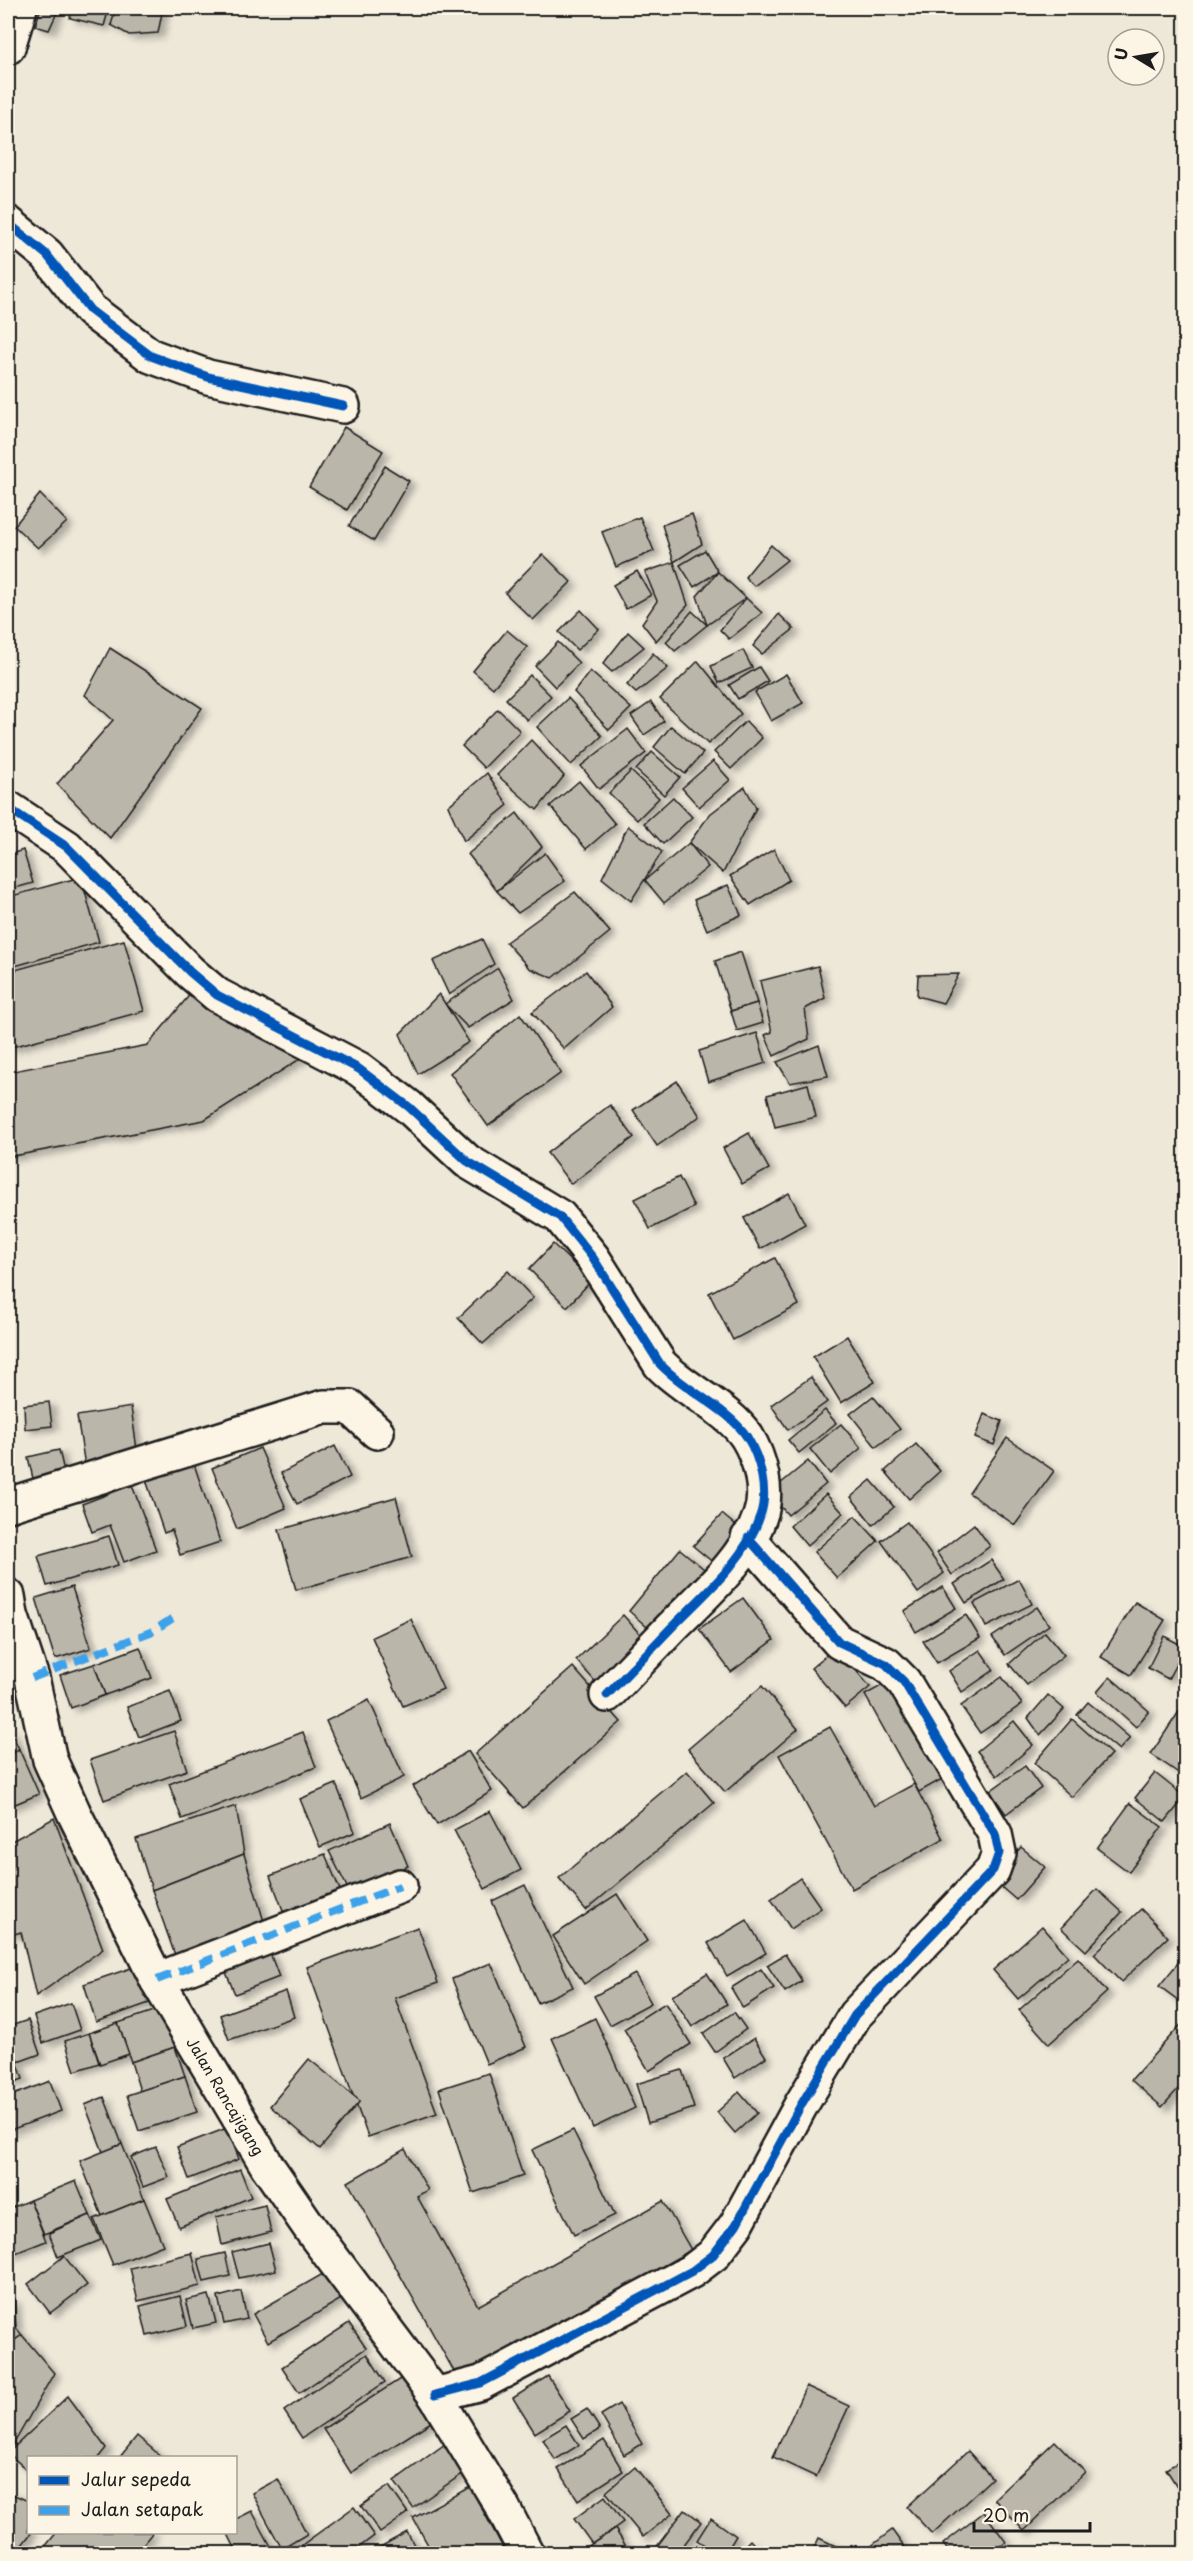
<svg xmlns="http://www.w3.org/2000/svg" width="1193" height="2561" font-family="'Playpen Sans',sans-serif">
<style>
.building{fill:#bab6aa;stroke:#1c1c1c;stroke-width:1.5;filter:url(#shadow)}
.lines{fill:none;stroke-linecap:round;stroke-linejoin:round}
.street-casing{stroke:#1c1c1c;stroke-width:38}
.secondary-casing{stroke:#1c1c1c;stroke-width:38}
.street{stroke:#fcf5e5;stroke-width:33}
.secondary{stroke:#fcf5e5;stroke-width:33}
.quiet{stroke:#3da2ea;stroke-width:8;stroke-dasharray:15 8;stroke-linecap:butt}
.cycleway-casing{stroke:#fcf5e5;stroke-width:13}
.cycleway{stroke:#0057b8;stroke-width:9}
.labels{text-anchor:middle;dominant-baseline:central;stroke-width:4.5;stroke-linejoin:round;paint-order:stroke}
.street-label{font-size:15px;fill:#1c1c1c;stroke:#fcf5e5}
</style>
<defs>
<filter id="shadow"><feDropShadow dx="6" dy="4" stdDeviation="3" flood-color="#0004"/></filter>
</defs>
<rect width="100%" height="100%" fill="#eee8d9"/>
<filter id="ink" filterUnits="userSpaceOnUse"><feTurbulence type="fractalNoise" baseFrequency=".0167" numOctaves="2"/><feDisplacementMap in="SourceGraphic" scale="12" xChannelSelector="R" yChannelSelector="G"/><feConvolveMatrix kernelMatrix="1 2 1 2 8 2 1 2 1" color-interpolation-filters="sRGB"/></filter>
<g filter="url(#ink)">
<g class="building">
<polygon points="41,8 59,8 49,30 35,26"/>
<polygon points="72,8 109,8 104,26 70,18"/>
<polygon points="116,8 163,8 158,33 129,35 111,25"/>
<polygon points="344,427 383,451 347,510 309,487"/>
<polygon points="385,466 409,481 374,541 349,526"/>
<polygon points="40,494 67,522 38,548 14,526"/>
<polygon points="692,514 702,544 674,562 662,525"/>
<polygon points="640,517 654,551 616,567 602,532"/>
<polygon points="771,545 787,560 754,586 745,577"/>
<polygon points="705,550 718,572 694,587 680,565"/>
<polygon points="543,554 571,582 533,620 505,593"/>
<polygon points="674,562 688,605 656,641 642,623 657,601 645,572"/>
<polygon points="637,571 651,595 626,609 613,585"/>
<polygon points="718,572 746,598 707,625 697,596"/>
<polygon points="746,598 762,613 729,639 720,630"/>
<polygon points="581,610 599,629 577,650 559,632"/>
<polygon points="692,611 707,625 675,651 666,642"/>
<polygon points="779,614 794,629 762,654 753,646"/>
<polygon points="507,630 527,647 493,688 473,671"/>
<polygon points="628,632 644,647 612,672 603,664"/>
<polygon points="558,642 579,663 555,687 535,666"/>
<polygon points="110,648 202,708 110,838 57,784 113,720 85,695"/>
<polygon points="743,650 752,668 719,683 711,666"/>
<polygon points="653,653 668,668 636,693 627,685"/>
<polygon points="698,661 741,714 708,744 660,699"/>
<polygon points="759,667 768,681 738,699 729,685"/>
<polygon points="590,671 631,708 609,730 574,692"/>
<polygon points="786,674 803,703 771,721 755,692"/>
<polygon points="530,675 551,696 527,720 506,699"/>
<polygon points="568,698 602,736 571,765 537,727"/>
<polygon points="651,702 664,721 644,735 631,716"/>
<polygon points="498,709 520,731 484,768 462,746"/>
<polygon points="746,721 762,738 731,769 714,752"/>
<polygon points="671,726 703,753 685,774 654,747"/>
<polygon points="628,729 646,753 599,789 581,766"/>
<polygon points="531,740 564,776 537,810 497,775"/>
<polygon points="652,752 680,777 664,795 636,770"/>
<polygon points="713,761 730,780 699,807 682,788"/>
<polygon points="631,771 659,798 637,820 609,793"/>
<polygon points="487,773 508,805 464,841 448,806"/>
<polygon points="579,781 615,824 586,849 550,806"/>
<polygon points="745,787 756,808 723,873 689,843 710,814"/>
<polygon points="673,797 692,817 663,844 644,823"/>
<polygon points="517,813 542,847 497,891 468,854"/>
<polygon points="628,826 662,852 631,901 602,878"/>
<polygon points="689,843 708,867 664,903 645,880"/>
<polygon points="774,849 789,880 750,905 730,876"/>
<polygon points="23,850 33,883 8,890 8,855"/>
<polygon points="545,853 565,881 518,913 497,891"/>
<polygon points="81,877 99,942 8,968 8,897"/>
<polygon points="728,885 741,915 707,930 694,900"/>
<polygon points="575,892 610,932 553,978 529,968 506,942"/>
<polygon points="482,939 494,964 449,995 433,961"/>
<polygon points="124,940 144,1011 8,1048 8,972"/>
<polygon points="741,952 757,1003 731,1011 715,961"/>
<polygon points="818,966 825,998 805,1009 809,1039 774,1056 765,1035 772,1032 760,981"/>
<polygon points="498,968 514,999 468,1028 445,1004"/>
<polygon points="586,971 612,1007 564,1049 532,1012"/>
<polygon points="959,974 943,1003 917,996 918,975"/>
<polygon points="192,992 303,1057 204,1120 8,1157 8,1072 148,1045"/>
<polygon points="439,994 469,1042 418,1074 400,1034"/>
<polygon points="757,1003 763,1023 737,1031 731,1011"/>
<polygon points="520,1014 561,1073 488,1126 450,1073"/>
<polygon points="757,1033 766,1063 708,1082 699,1051"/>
<polygon points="819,1045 828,1076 790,1083 777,1062"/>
<polygon points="677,1081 700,1116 657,1146 633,1110"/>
<polygon points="808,1084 816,1117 775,1127 767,1095"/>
<polygon points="610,1105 634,1137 571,1184 547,1153"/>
<polygon points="749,1133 769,1169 742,1184 723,1148"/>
<polygon points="679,1177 694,1207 650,1229 635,1199"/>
<polygon points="789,1193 805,1224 760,1249 744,1218"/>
<polygon points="553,1244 591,1281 567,1307 529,1269"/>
<polygon points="775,1258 799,1305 733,1340 709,1293"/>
<polygon points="508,1271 533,1298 483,1344 458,1318"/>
<polygon points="847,1336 875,1382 841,1403 813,1357"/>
<polygon points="811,1377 827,1402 788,1430 771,1405"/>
<polygon points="873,1396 900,1429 876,1447 850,1414"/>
<polygon points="49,1402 52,1426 25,1429 24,1405"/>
<polygon points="131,1407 138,1457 85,1466 77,1416"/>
<polygon points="825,1410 836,1423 799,1453 788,1440"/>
<polygon points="984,1414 1002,1421 994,1445 975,1438"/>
<polygon points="841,1424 861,1448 830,1474 810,1449"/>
<polygon points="1007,1438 1054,1471 1015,1525 969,1493"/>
<polygon points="916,1444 940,1471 909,1499 885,1471"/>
<polygon points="335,1446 350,1477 297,1504 281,1473"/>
<polygon points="260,1448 286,1508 237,1529 212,1468"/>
<polygon points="59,1450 66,1480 35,1487 28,1457"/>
<polygon points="193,1461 220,1542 180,1555 172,1530 164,1533 145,1477"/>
<polygon points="808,1461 826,1484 788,1515 769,1493"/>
<polygon points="871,1480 894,1507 873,1525 851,1497"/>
<polygon points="132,1485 156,1550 124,1562 110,1525 92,1532 82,1504"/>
<polygon points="826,1494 843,1513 807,1546 790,1526"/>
<polygon points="396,1497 412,1557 296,1590 279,1530"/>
<polygon points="722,1514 742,1531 714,1563 693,1546"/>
<polygon points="855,1516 878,1541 837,1578 814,1552"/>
<polygon points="907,1522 944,1573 918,1593 881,1541"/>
<polygon points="974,1524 990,1546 952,1575 937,1553"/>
<polygon points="109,1536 118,1565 47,1586 38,1556"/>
<polygon points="680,1549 709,1573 656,1635 629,1611"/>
<polygon points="991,1560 1004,1579 966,1603 954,1584"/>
<polygon points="1019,1579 1032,1604 986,1627 974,1603"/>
<polygon points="72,1587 91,1648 55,1659 36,1598"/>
<polygon points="943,1587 956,1608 916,1632 904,1611"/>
<polygon points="743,1598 774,1640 731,1672 699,1629"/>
<polygon points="1135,1602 1165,1620 1131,1675 1101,1657"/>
<polygon points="1037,1607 1049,1625 1005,1655 992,1637"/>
<polygon points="623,1615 647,1642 600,1687 576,1660"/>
<polygon points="966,1615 980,1638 937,1663 923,1641"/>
<polygon points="411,1619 443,1689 403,1706 372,1637"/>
<polygon points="1045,1632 1064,1655 1027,1685 1009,1664"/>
<polygon points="1164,1636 1185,1647 1168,1679 1148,1668"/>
<polygon points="140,1647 152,1678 105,1695 94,1664"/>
<polygon points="836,1647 870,1687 845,1708 811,1668"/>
<polygon points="980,1650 994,1670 962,1692 949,1671"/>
<polygon points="94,1664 105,1695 71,1708 60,1675"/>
<polygon points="573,1667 621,1722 523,1808 475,1754"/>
<polygon points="897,1677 951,1774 919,1792 865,1695"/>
<polygon points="1002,1677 1022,1704 980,1733 961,1706"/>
<polygon points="1110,1677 1149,1711 1136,1727 1097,1692"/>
<polygon points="762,1686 798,1729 725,1792 688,1749"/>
<polygon points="170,1691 181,1721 139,1737 127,1707"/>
<polygon points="1048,1695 1064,1709 1040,1735 1028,1718"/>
<polygon points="369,1700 404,1777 361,1798 326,1721"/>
<polygon points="1088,1702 1130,1738 1119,1750 1077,1715"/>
<polygon points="1184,1704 1186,1766 1180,1774 1151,1754"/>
<polygon points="1072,1719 1111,1754 1072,1797 1034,1763"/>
<polygon points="1014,1721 1033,1745 997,1776 977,1751"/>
<polygon points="8,1725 19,1749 8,1756"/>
<polygon points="830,1727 874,1806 914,1784 943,1839 852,1889 779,1755"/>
<polygon points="174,1731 187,1770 104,1800 90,1760"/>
<polygon points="303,1732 316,1767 182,1819 169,1784"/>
<polygon points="19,1749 39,1794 8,1807 8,1757"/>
<polygon points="468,1751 492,1791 437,1825 413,1786"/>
<polygon points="1025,1766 1041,1788 1006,1814 990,1791"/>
<polygon points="687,1771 714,1803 586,1910 559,1878"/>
<polygon points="1155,1773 1185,1797 1165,1822 1135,1798"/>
<polygon points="336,1784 355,1832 320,1847 300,1799"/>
<polygon points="1130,1803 1162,1827 1129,1872 1097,1848"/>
<polygon points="236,1806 244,1854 152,1890 136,1839"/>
<polygon points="490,1811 521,1870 485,1889 454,1830"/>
<polygon points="54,1818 103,1949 36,1996 21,1932 8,1936 8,1843"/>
<polygon points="390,1823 408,1866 349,1891 329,1851"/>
<polygon points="1021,1847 1045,1867 1016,1900 993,1880"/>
<polygon points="244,1854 265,1925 176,1958 152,1890"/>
<polygon points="325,1854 342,1895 286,1918 270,1876"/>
<polygon points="800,1878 821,1908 791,1929 771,1899"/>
<polygon points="525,1885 573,1987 538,2003 492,1901"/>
<polygon points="1097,1889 1122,1912 1086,1951 1061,1928"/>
<polygon points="617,1894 647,1941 584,1984 553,1936"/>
<polygon points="1141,1909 1168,1937 1121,1982 1094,1954"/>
<polygon points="747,1920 766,1953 727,1976 708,1943"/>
<polygon points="1042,1926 1068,1956 1018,1999 993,1970"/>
<polygon points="418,1927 438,1983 395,1998 437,2113 368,2137 307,1967"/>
<polygon points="270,1953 279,1977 235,1994 225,1970"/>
<polygon points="1186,1953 1186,2006 1159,1986"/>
<polygon points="785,1954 802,1981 785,1992 767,1965"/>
<polygon points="1078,1958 1107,1992 1049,2044 1019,2010"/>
<polygon points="491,1963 526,2047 487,2064 452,1979"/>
<polygon points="137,1966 149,2003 96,2022 84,1984"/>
<polygon points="761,1969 774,1988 743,2008 731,1988"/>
<polygon points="707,1973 727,2004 692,2027 672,1996"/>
<polygon points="635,1974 651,2003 610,2025 594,1996"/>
<polygon points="286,1991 294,2017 229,2040 220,2015"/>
<polygon points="71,2003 80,2030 43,2043 34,2016"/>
<polygon points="665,2003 691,2044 649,2071 624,2029"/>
<polygon points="163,2008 175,2047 131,2062 118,2023"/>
<polygon points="734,2012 746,2029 715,2052 703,2034"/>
<polygon points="595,2018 635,2108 593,2128 552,2038"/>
<polygon points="1186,2019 1186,2080 1162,2107 1131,2080"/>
<polygon points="28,2020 40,2054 18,2062 8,2027"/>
<polygon points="118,2023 129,2054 100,2064 89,2033"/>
<polygon points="89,2033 99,2063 75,2071 65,2041"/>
<polygon points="754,2038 766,2057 735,2078 723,2058"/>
<polygon points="175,2047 185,2076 140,2091 131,2062"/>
<polygon points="13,2049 23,2079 8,2084 8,2051"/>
<polygon points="309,2059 360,2101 320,2149 270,2106"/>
<polygon points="682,2070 694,2108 648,2123 636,2084"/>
<polygon points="489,2073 523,2176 473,2193 439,2089"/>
<polygon points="185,2076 197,2112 139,2131 127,2095"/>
<polygon points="50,2081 61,2111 8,2131 8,2097"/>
<polygon points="739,2092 757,2113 735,2133 717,2112"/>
<polygon points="104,2097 122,2144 103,2152 85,2105"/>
<polygon points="227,2128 239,2159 189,2179 177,2147"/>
<polygon points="573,2130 615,2215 574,2235 532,2150"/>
<polygon points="122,2144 144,2199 102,2216 80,2161"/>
<polygon points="156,2147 169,2177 143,2187 131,2157"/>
<polygon points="405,2149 428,2190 417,2196 478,2306 663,2201 691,2250 460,2382 348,2182"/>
<polygon points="240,2169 251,2197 179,2227 167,2199"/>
<polygon points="76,2181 90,2215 44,2234 30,2200"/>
<polygon points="144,2199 163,2245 113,2265 94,2219"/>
<polygon points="30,2200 46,2241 8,2256 8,2209"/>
<polygon points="265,2205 271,2232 222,2245 216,2217"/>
<polygon points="90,2215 101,2240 58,2257 49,2233"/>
<polygon points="269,2243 276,2270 239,2278 232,2252"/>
<polygon points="192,2253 200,2286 138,2301 130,2268"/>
<polygon points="225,2253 230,2276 204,2282 198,2259"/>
<polygon points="64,2256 87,2285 50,2313 28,2284"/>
<polygon points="328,2271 343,2298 268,2342 253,2314"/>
<polygon points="241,2291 247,2319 224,2324 218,2297"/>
<polygon points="209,2295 216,2323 193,2328 186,2300"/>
<polygon points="180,2296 187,2326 147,2336 140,2306"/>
<polygon points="14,2299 16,2328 8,2336 8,2303"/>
<polygon points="8,2318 22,2335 8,2345"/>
<polygon points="349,2323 366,2348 299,2393 282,2367"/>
<polygon points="22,2335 54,2373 8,2454 8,2345"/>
<polygon points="367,2354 385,2382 302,2438 284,2411"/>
<polygon points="548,2376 570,2411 535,2433 513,2398"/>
<polygon points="403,2377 431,2422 351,2473 323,2429"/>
<polygon points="806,2386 849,2406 816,2477 773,2457"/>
<polygon points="68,2396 106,2448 98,2458 28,2458 28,2471 8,2453"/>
<polygon points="619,2404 642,2444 624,2455 601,2415"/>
<polygon points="587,2409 600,2429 584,2439 571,2419"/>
<polygon points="566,2425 579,2445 555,2460 543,2439"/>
<polygon points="137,2436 163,2458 119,2458"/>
<polygon points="604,2440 623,2471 578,2500 558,2469"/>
<polygon points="1055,2441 1085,2472 1024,2531 994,2499"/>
<polygon points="445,2444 465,2472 413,2508 394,2481"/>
<polygon points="968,2451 992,2478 932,2534 907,2507"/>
<polygon points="1186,2458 1186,2498 1185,2499 1166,2469"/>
<polygon points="635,2467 672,2514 643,2537 606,2492"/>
<polygon points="278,2479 307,2534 282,2549 252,2493"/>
<polygon points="389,2486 408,2513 380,2533 361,2506"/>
<polygon points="470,2487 505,2551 499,2554 433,2554 413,2518"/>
<polygon points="8,2492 28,2501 28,2532 32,2532 15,2554 8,2554"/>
<polygon points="605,2496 623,2522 592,2544 574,2519"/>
<polygon points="354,2507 374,2536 350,2554 308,2554 302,2545"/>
<polygon points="685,2509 701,2522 677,2554 661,2554 655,2549"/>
<polygon points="252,2511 275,2554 238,2554 227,2532 236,2532 236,2519"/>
<polygon points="984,2512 1006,2542 991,2554 951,2554 943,2544"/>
<polygon points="711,2518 736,2536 725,2554 718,2554 697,2540"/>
<polygon points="615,2529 631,2554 591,2554 587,2547"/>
<polygon points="892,2530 909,2554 861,2554"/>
<polygon points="57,2532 153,2532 135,2554 39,2554"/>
<polygon points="407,2532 419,2554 372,2554 371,2552"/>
<polygon points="819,2538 846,2551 845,2554 811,2554"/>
<polygon points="750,2540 763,2554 736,2554"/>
<polygon points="698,2545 706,2554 690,2554"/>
</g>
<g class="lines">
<defs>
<g id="street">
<polyline points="8,47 20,8"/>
<polyline points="8,223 47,255 90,310 151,356 208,377 343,406"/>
<path d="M8,808L67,847L190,972L217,995L359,1069L409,1107L467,1161L560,1217L593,1258L660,1364C684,1390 728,1408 747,1437C760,1458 769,1492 760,1516C745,1561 702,1596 670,1629C649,1651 628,1673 607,1695"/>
<polyline points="8,1505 324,1407 350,1407 377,1432"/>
<polyline points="157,1980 400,1886"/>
<polyline points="435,2395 481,2383 692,2271 713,2255 736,2225 801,2105 855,2015 993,1870 999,1853 995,1834 904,1682 886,1664 839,1642 748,1538"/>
</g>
<polyline id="secondary" points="8,1596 11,1615 32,1678 50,1760 74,1813 157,1980 268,2167 312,2231 435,2395 503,2508 527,2554"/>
</defs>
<use href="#street" class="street-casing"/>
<use href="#secondary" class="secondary-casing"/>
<use href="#street" class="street"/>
<use href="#secondary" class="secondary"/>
<g class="quiet">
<polyline points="32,1678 153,1631 179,1614"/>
<polyline points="157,1980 400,1886"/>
</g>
<defs>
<g id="cycleway">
<polyline points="8,223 47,255 90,310 151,356 208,377 343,406"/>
<path d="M8,808L67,847L190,972L217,995L359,1069L409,1107L467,1161L560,1217L593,1258L660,1364C684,1390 728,1408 747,1437C760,1458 769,1492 760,1516C745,1561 702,1596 670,1629C649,1651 628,1673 607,1695"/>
<polyline points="435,2395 481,2383 692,2271 713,2255 736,2225 801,2105 855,2015 993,1870 999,1853 995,1834 904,1682 886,1664 839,1642 748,1538"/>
</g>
</defs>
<use href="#cycleway" class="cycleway-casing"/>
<use href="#cycleway" class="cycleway"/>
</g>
</g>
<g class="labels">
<g class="street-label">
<text transform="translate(226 2096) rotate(59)">Jalan Rancajigang</text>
</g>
</g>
<rect width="1193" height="2561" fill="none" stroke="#fcf5e5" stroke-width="30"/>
<rect x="15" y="15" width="1163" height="2531" fill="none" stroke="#1c1c1c" stroke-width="2" filter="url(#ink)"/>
<rect x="27" y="2456" width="210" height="78" fill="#fcf5e5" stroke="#a29e95" stroke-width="1.5"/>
<rect x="39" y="2476" width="30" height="9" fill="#0057b8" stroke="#a29e95" stroke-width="1.5"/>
<text x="81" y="2486" font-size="18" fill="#1c1c1c">Jalur sepeda</text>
<rect x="39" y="2506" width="30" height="9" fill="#3da2ea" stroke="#a29e95" stroke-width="1.5"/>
<text x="81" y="2516" font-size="18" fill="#1c1c1c">Jalan setapak</text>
<g transform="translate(1136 57) rotate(281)"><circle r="28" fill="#fcf5e5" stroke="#a29e95" stroke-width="1.5"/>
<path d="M0-4.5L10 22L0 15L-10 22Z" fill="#1c1c1c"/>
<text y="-9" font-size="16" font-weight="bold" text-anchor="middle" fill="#1c1c1c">U</text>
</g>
<path d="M974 2522v9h116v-9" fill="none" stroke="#1c1c1c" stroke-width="3"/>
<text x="983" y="2522" font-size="18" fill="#1c1c1c" stroke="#fcf5e5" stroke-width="4.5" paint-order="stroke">20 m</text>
</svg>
